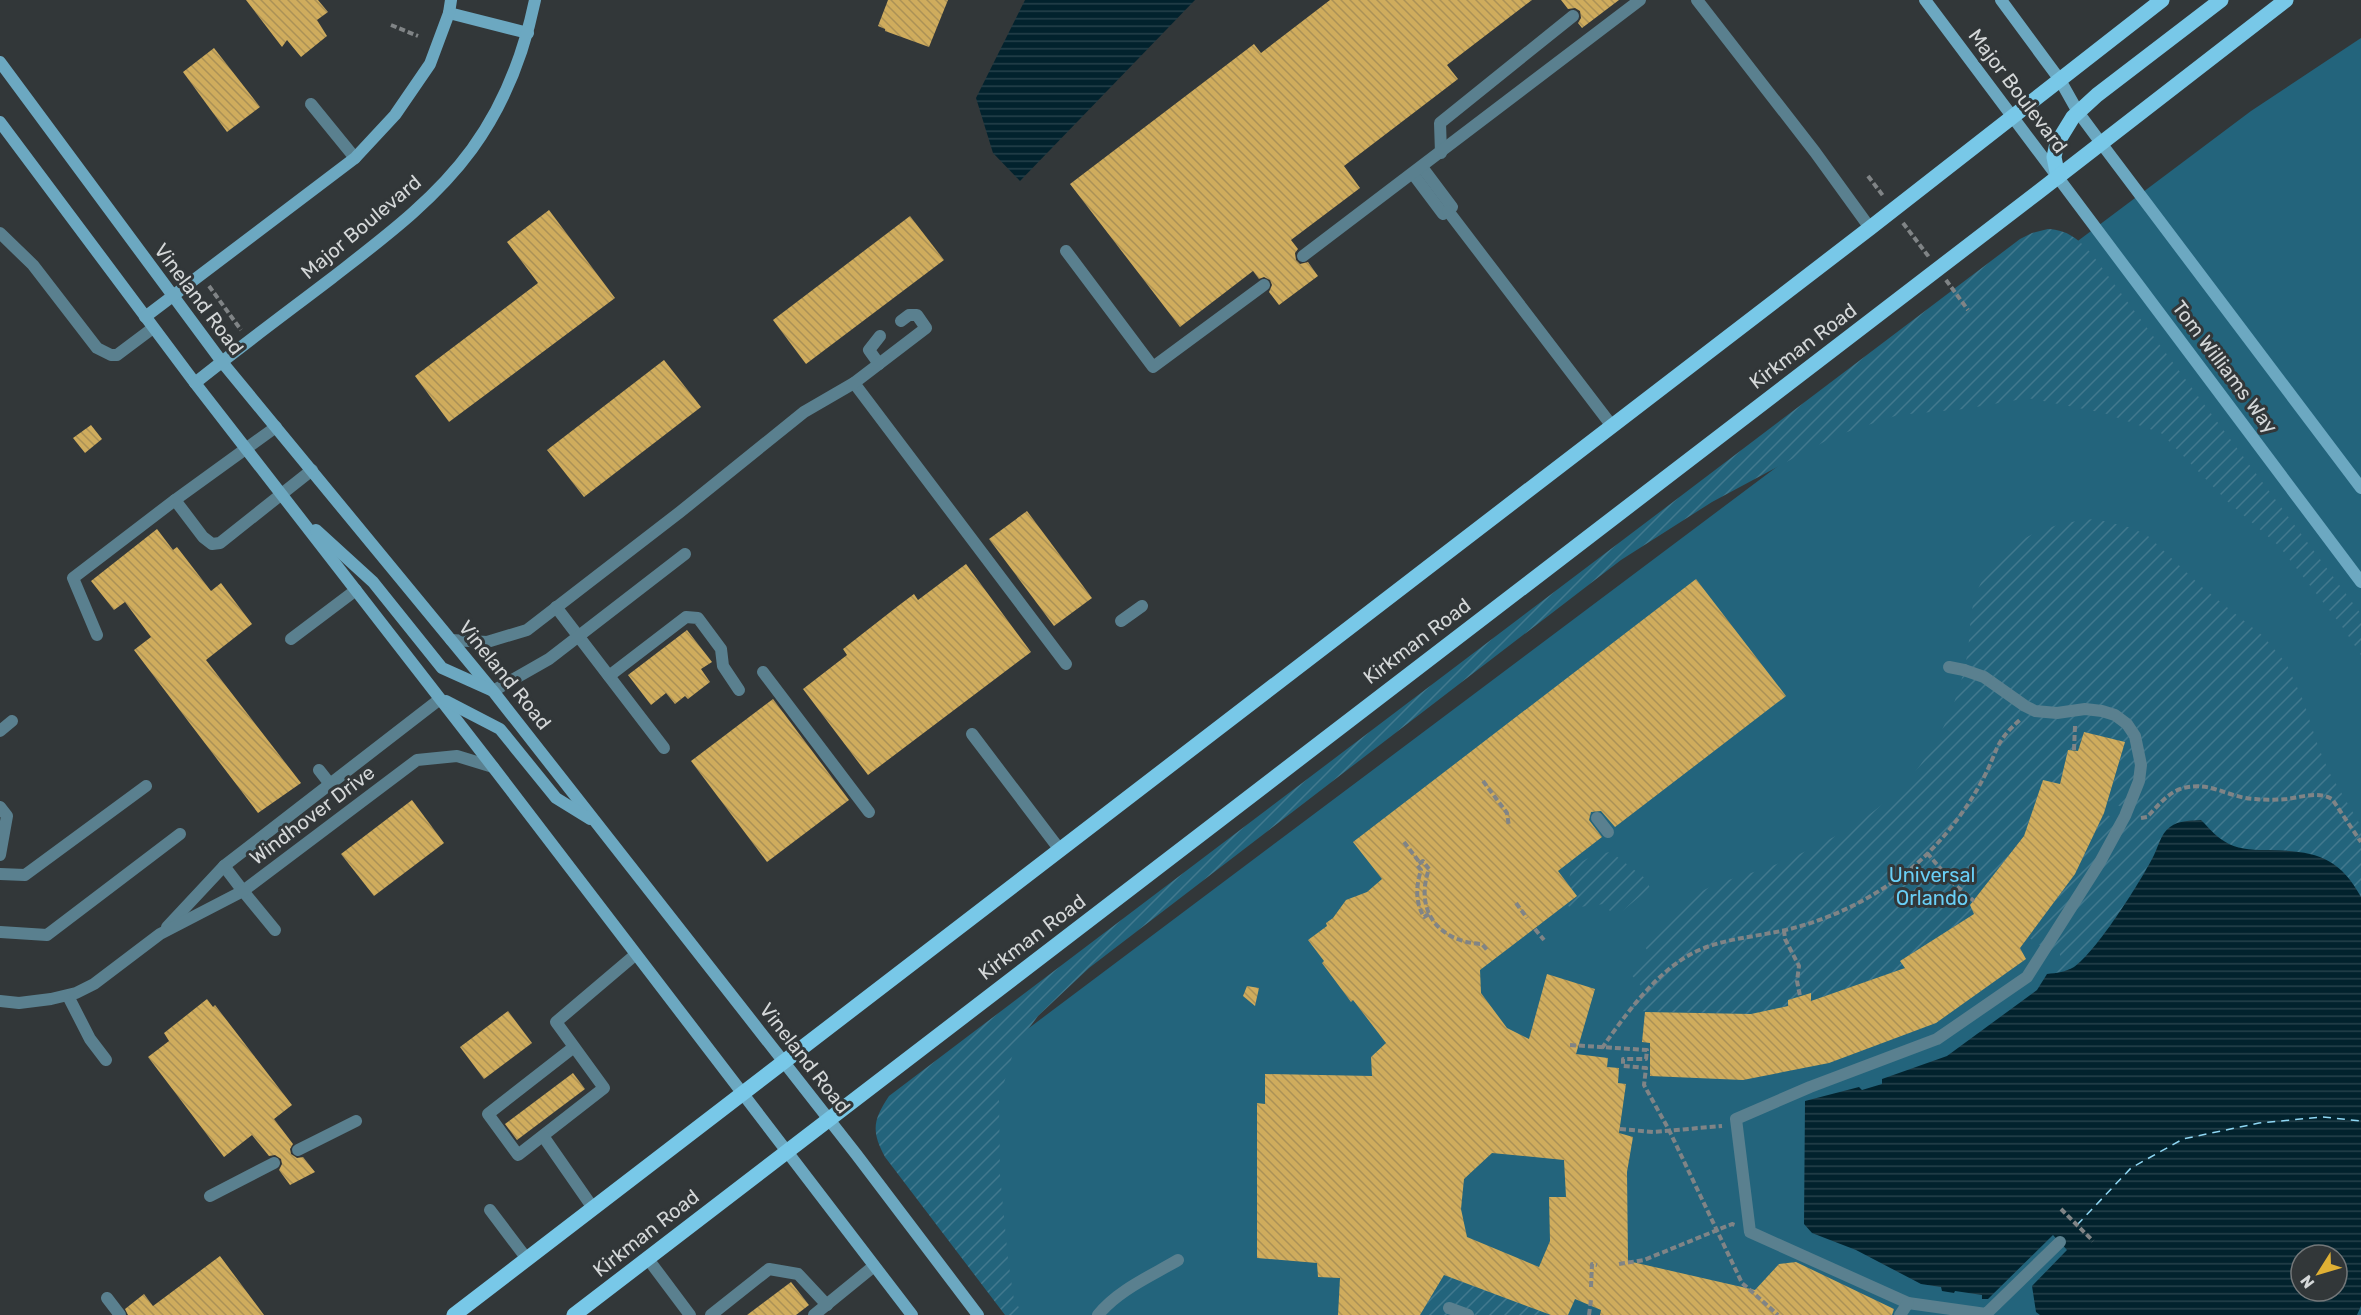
<svg xmlns="http://www.w3.org/2000/svg" width="2361" height="1315" font-family="Rubik,sans-serif">
<style>
.park{fill:#23647c;fill-rule:evenodd}
.garden{fill:url(#garden-furrows)}
.water{fill:url(#water-rules);fill-rule:evenodd}
.lines{fill:none;stroke-linecap:round;stroke-linejoin:round}
.ferry{stroke:#8fd7f4;stroke-width:1.5;stroke-dasharray:8 6;stroke-linecap:butt}
.building{fill:url(#building-back-hatch);fill-rule:evenodd}
.path{stroke:#808486;stroke-width:4;stroke-dasharray:6 3;stroke-linecap:butt}
.lane{stroke:#5a808f;stroke-width:12}
.street{stroke:#5a808f;stroke-width:12}
.secondary{stroke:#6ca8c1;stroke-width:12}
.primary{stroke:#78c8e8;stroke-width:15}
.labels{text-anchor:middle;dominant-baseline:central;stroke-width:6;stroke-linejoin:round;paint-order:stroke}
.street-label{font-size:20px;fill:#d4d7d8;stroke:#323739}
.park-label{font-size:20px;fill:#69cff6;stroke:#323739}
</style>
<defs>
<pattern id="garden-furrows" width="10" height="10" patternUnits="userSpaceOnUse" patternTransform="scale(1.5)"><rect width="10" height="10" fill="#23647c"/><path d="M-1 1l2-2M0 10L10 0M9 11l2-2" fill="none" stroke="#42798e"/></pattern>
<pattern id="water-rules" width="6" height="5" patternUnits="userSpaceOnUse" patternTransform="scale(1.5)"><rect width="6" height="5" fill="#02222d"/><path d="M0 2.5h6" fill="none" stroke="#26414b"/></pattern>
<pattern id="building-back-hatch" width="6" height="6" patternUnits="userSpaceOnUse" patternTransform="scale(1.5)"><rect width="6" height="6" fill="#cfac5d"/><path d="M-1 5l2 2M0 0l6 6M5-1l2 2" fill="none" stroke="#ab9156"/></pattern>
</defs>
<rect width="100%" height="100%" fill="#323739"/>
<path class="park" d="M2361,38V1315H1018L901,1124L2251,111ZM2301,1255H2337V1291H2301Z"/>
<g class="garden">
<path d="M2048,229C2068,230 2078,239 2091,253L2361,614V655L2341,625L2279,546L2227,501L2161,433L2104,413L2028,398L1964,409L1898,415L1835,436L1712,502L1621,560L1089,968L1038,1016L1015,1047L999,1099L1000,1175L1008,1259L1014,1300L1024,1315H1005L885,1157C871,1131 873,1120 889,1096L2020,239L2032,233Z"/>
<path d="M2095,519L2132,528L2148,536L2203,588L2263,636L2286,663L2303,700L2318,746L2329,772L2361,826V897C2339,856 2313,851 2269,850C2256,850 2241,850 2229,844C2217,838 2210,829 2201,820L2161,839C2148,870 2102,947 2074,966C2067,971 2060,973 2052,973L2061,958L2057,945L2051,953L2028,937L2073,877L2104,813L2128,826L2133,812L2108,801L2125,742L2084,732L2078,751L2068,750L2060,784L2043,780L2024,836L1974,914L1900,961L1905,968L1811,1001L1810,993L1788,1000V1006L1751,1014L1636,1011L1629,1004L1642,987L1628,971L1647,950L1642,942C1659,921 1684,899 1708,888C1730,878 1754,873 1777,864C1828,843 1884,813 1918,768C1942,736 1958,701 1966,661C1971,641 1968,619 1975,598C1992,544 2043,523 2095,519Z"/>
<path d="M1611,852L1646,879L1650,888L1615,917L1604,904L1571,908L1566,904L1577,896L1567,884C1569,880 1570,874 1572,870C1579,860 1599,853 1611,852Z"/>
<polygon points="1426,1262 1551,1315 1420,1315 1441,1280 1426,1270"/>
</g>
<g class="water">
<polygon points="1025,0 1195,0 1020,181 993,153 976,98"/>
<path d="M2201,820C2210,829 2217,838 2229,844C2241,850 2256,850 2269,850C2314,851 2339,856 2361,897V1306L2357,1315H2040L2036,1312L2032,1286L2067,1250L2053,1235L1988,1299H1982V1295L1955,1291L1954,1293L1942,1291L1941,1287L1921,1284L1856,1250L1812,1233L1804,1224L1805,1101L1859,1087L1862,1090L1882,1084V1079L1947,1056L2037,990L2047,974C2057,973 2065,972 2074,967C2096,952 2139,884 2152,859C2158,849 2160,834 2170,827C2179,820 2191,821 2201,820ZM2301,1255H2337V1291H2301Z"/>
</g>
<g class="lines">
<polyline class="ferry" points="2077,1225 2131,1168 2183,1139 2259,1123 2323,1117 2361,1121"/>
</g>
<g class="building">
<polygon points="246,0 318,0 328,12 317,20 327,36 301,57 287,40 282,47"/>
<polygon points="888,0 948,0 929,47 885,31 885,29 878,26"/>
<polygon points="1330,0 1532,0 1447,65 1458,79 1344,166 1360,188 1291,240 1298,249 1295,253 1296,260 1300,264 1308,262 1318,276 1279,305 1269,292 1272,285 1270,280 1264,277 1259,279 1253,271 1180,327 1070,184 1254,44 1261,53"/>
<polygon points="1561,0 1619,0 1582,28 1578,23 1581,18 1580,11 1575,8 1568,9"/>
<polygon points="214,48 260,107 227,132 183,72"/>
<polygon points="549,210 615,298 449,422 415,376 538,283 507,242"/>
<polygon points="910,216 944,260 806,364 773,320"/>
<polygon points="664,360 701,407 584,497 547,450"/>
<polygon points="91,425 102,439 85,453 73,438"/>
<polygon points="1027,511 1092,598 1054,626 989,539"/>
<polygon points="157,529 173,550 177,547 211,591 221,583 252,624 206,660 301,783 258,813 134,650 151,637 125,602 114,610 91,581"/>
<polygon points="966,564 1031,652 868,775 803,689 847,655 843,649 898,606 914,594 918,600"/>
<path d="M1696,579L1786,696L1615,827L1601,811L1591,812L1589,820L1602,837L1558,871L1577,896L1480,970L1481,993L1507,1028L1529,1039L1547,974L1595,989L1576,1054L1608,1058L1607,1067L1619,1068L1618,1083L1626,1084L1619,1133L1633,1137L1627,1172L1628,1261L1755,1290L1779,1264L1796,1262L1894,1309L1892,1315H1600L1601,1310L1575,1299L1568,1315H1551L1444,1275L1420,1315H1338L1340,1278L1318,1277L1317,1263L1257,1258V1103L1265,1104V1074L1372,1076L1371,1057L1386,1043L1353,1000L1351,1002L1322,963L1324,961L1308,940L1327,926L1326,923L1333,918L1346,900L1367,892L1382,879L1353,842ZM1492,1153L1564,1160L1566,1197H1549L1550,1241L1539,1267L1467,1237L1461,1209L1464,1179Z"/>
<polygon points="687,630 712,662 701,669 710,682 688,699 685,696 675,704 666,693 651,705 628,675"/>
<polygon points="773,699 849,800 767,862 691,761"/>
<polygon points="2084,732 2125,742 2104,813 2075,874 2020,948 2026,959 1936,1023 1829,1063 1743,1080 1650,1076 1650,1043 1642,1042 1645,1012 1751,1014 1788,1006 1788,1000 1811,993 1811,1001 1905,968 1900,961 1974,914 1970,905 2024,836 2043,780 2060,784 2068,750 2078,751"/>
<polygon points="412,800 444,843 374,896 341,854"/>
<polygon points="1247,986 1259,988 1255,1006 1243,996"/>
<polygon points="207,999 213,1007 215,1005 292,1105 274,1119 293,1144 290,1149 291,1154 297,1158 303,1157 315,1172 290,1185 279,1170 282,1164 281,1159 275,1155 269,1156 252,1135 224,1157 148,1057 169,1041 164,1033"/>
<polygon points="508,1011 532,1043 484,1079 460,1047"/>
<polygon points="573,1073 585,1089 517,1140 505,1124"/>
<polygon points="220,1256 264,1315 128,1315 125,1309 144,1294 153,1306"/>
<polygon points="791,1282 809,1305 796,1315 747,1315"/>
</g>
<g class="lines">
<g class="path">
<polyline points="391,25 418,36"/>
<polyline points="1868,176 1884,197"/>
<polyline points="1903,223 1929,257"/>
<polyline points="1946,280 1968,310"/>
<polyline points="209,286 241,330"/>
<polyline points="2074,750 2075,726"/>
<polyline points="1483,781 1507,813 1509,827"/>
<path d="M2141,818L2147,817C2157,807 2168,792 2183,788C2212,781 2228,798 2255,799C2265,800 2276,800 2287,799C2302,797 2318,791 2332,799L2361,842"/>
<polyline points="1404,842 1420,863"/>
<polyline points="1927,853 1953,883 1974,901"/>
<polyline points="1516,903 1527,918"/>
<path d="M1429,914L1424,917C1415,902 1416,886 1421,870L1417,865L1423,861L1429,869C1414,911 1439,942 1482,944L1487,950"/>
<polyline points="1535,929 1544,940"/>
<polyline points="1784,930 1785,939 1799,966 1797,981 1800,996"/>
<polyline points="1570,1045 1647,1050 1646,1059 1623,1059 1623,1066 1646,1068 1644,1085 1669,1130 1742,1283 1778,1315"/>
<path d="M1602,1048C1626,1014 1658,969 1697,951C1723,939 1753,937 1781,931C1828,921 1870,900 1908,871C1938,847 1965,813 1983,779C1998,751 1994,742 2021,719"/>
<polyline points="1620,1129 1653,1132 1722,1126"/>
<polyline points="2061,1209 2093,1241"/>
<polyline points="1619,1264 1644,1260 1732,1224 1735,1225"/>
<polyline points="1591,1287 1592,1264 1597,1265"/>
<polyline points="1589,1315 1591,1300"/>
</g>
<g class="lane">
<polyline points="1697,0 1815,152 1870,228"/>
<polyline points="311,104 355,158"/>
<polyline points="1441,153 1440,123 1573,16"/>
<polyline points="1422,167 1452,207"/>
<polyline points="1413,174 1443,214"/>
<polyline points="1448,211 1612,426"/>
<polyline points="0,233 33,265 97,348 111,355 117,355 153,328"/>
<polyline points="1066,251 1153,367 1264,285"/>
<polyline points="1303,256 1640,0"/>
<polyline points="879,364 869,350 880,336"/>
<polyline points="854,383 1066,664"/>
<polyline points="175,500 203,537 212,544 220,543 312,470"/>
<polyline points="556,607 664,748"/>
<polyline points="1121,621 1142,606"/>
<polyline points="97,635 73,578 175,500 276,427"/>
<polyline points="291,639 356,590"/>
<polyline points="451,640 487,642 527,630 680,512 804,412 854,383 926,328 917,315 909,315 901,321"/>
<polyline points="1949,667 1964,670"/>
<polyline points="763,672 869,812"/>
<polyline points="609,676 686,617 698,618 721,649 723,666 739,690"/>
<polyline points="493,691 549,659 685,554"/>
<polyline points="0,731 12,721"/>
<polyline points="972,734 1060,850"/>
<polyline points="319,770 330,784"/>
<polyline points="0,807 7,816 0,855"/>
<polyline points="1597,818 1608,832"/>
<polyline points="0,874 25,875 146,786"/>
<polyline points="243,891 275,930"/>
<polyline points="0,932 47,935 180,834"/>
<polyline points="68,996 90,1039 106,1060"/>
<polyline points="574,1047 488,1114 518,1155 604,1088 556,1022 635,955"/>
<polyline points="543,1136 593,1208"/>
<polyline points="298,1150 356,1121"/>
<polyline points="210,1196 274,1163"/>
<polyline points="490,1210 527,1259"/>
<polyline points="648,1259 690,1315"/>
<polyline points="107,1298 120,1315"/>
<polyline points="711,1315 769,1269 798,1274 827,1305"/>
<polyline points="814,1315 874,1266"/>
<path d="M1098,1315C1118,1290 1151,1276 1178,1260"/>
</g>
<g class="street">
<polyline points="1964,670 1984,677 2025,706 2035,711 2057,713 2085,709 2102,711 2115,715 2127,724 2135,736 2141,765 2139,781 2125,816 2100,862 2027,977 1937,1039 1810,1087 1736,1119 1750,1232 1908,1303 1986,1314 2060,1242"/>
<polyline points="224,866 243,891"/>
<polyline points="167,927 224,866 440,699"/>
<polyline points="0,1001 19,1003 51,999 76,993 94,984 160,934 243,891 417,760 457,756 493,767"/>
<polyline points="1449,1308 1468,1315"/>
<polyline points="1900,1315 1908,1303"/>
</g>
<g class="secondary">
<polyline points="1925,0 2361,582"/>
<polyline points="2001,0 2060,80 2078,112 2101,143 2361,488"/>
<polyline points="449,13 528,33"/>
<polyline points="0,62 222,362 493,691 856,1154 978,1315"/>
<polyline points="0,122 195,383 493,767 912,1315"/>
<polyline points="145,317 355,158 395,115 430,64 449,13 451,0"/>
<path d="M195,383C240,347 286,313 332,278C382,239 434,201 472,149C504,105 524,53 535,0"/>
<polyline points="316,530 373,582 442,668 491,690"/>
<polyline points="446,701 500,729 556,798 590,819"/>
</g>
<g class="primary">
<polyline points="2058,177 2054,157 2057,143 2073,117 2097,95 2221,0"/>
<polyline points="454,1315 1870,228 2162,0"/>
<polyline points="574,1315 2037,193 2286,0"/>
</g>
</g>
<g class="labels">
<g class="street-label">
<text transform="translate(2018 91) rotate(53)">Major Boulevard</text>
<text transform="translate(361 227) rotate(-40)">Major Boulevard</text>
<text transform="translate(199 299) rotate(53)">Vineland Road</text>
<text transform="translate(1803 346) rotate(-37)">Kirkman Road</text>
<text transform="translate(2225 367) rotate(53)">Tom Williams Way</text>
<text transform="translate(1417 641) rotate(-37)">Kirkman Road</text>
<text transform="translate(505 675) rotate(51)">Vineland Road</text>
<text transform="translate(312 815) rotate(-37)">Windhover Drive</text>
<text transform="translate(1032 937) rotate(-37)">Kirkman Road</text>
<text transform="translate(805 1058) rotate(52)">Vineland Road</text>
<text transform="translate(646 1233) rotate(-38)">Kirkman Road</text>
</g>
<g class="park-label">
<text x="1932" y="875">Universal<tspan x="1932" dy="23">Orlando</tspan></text>
</g>
</g>
<g transform="translate(2319 1273) rotate(233)"><circle r="28" fill="#323739" stroke="#737779" stroke-width="1.5"/>
<path d="M0-4.5L10 22L0 15L-10 22Z" fill="#e0b034"/>
<text y="-9" font-size="16" font-weight="bold" text-anchor="middle" fill="#d4d7d8">N</text>
</g>
</svg>
